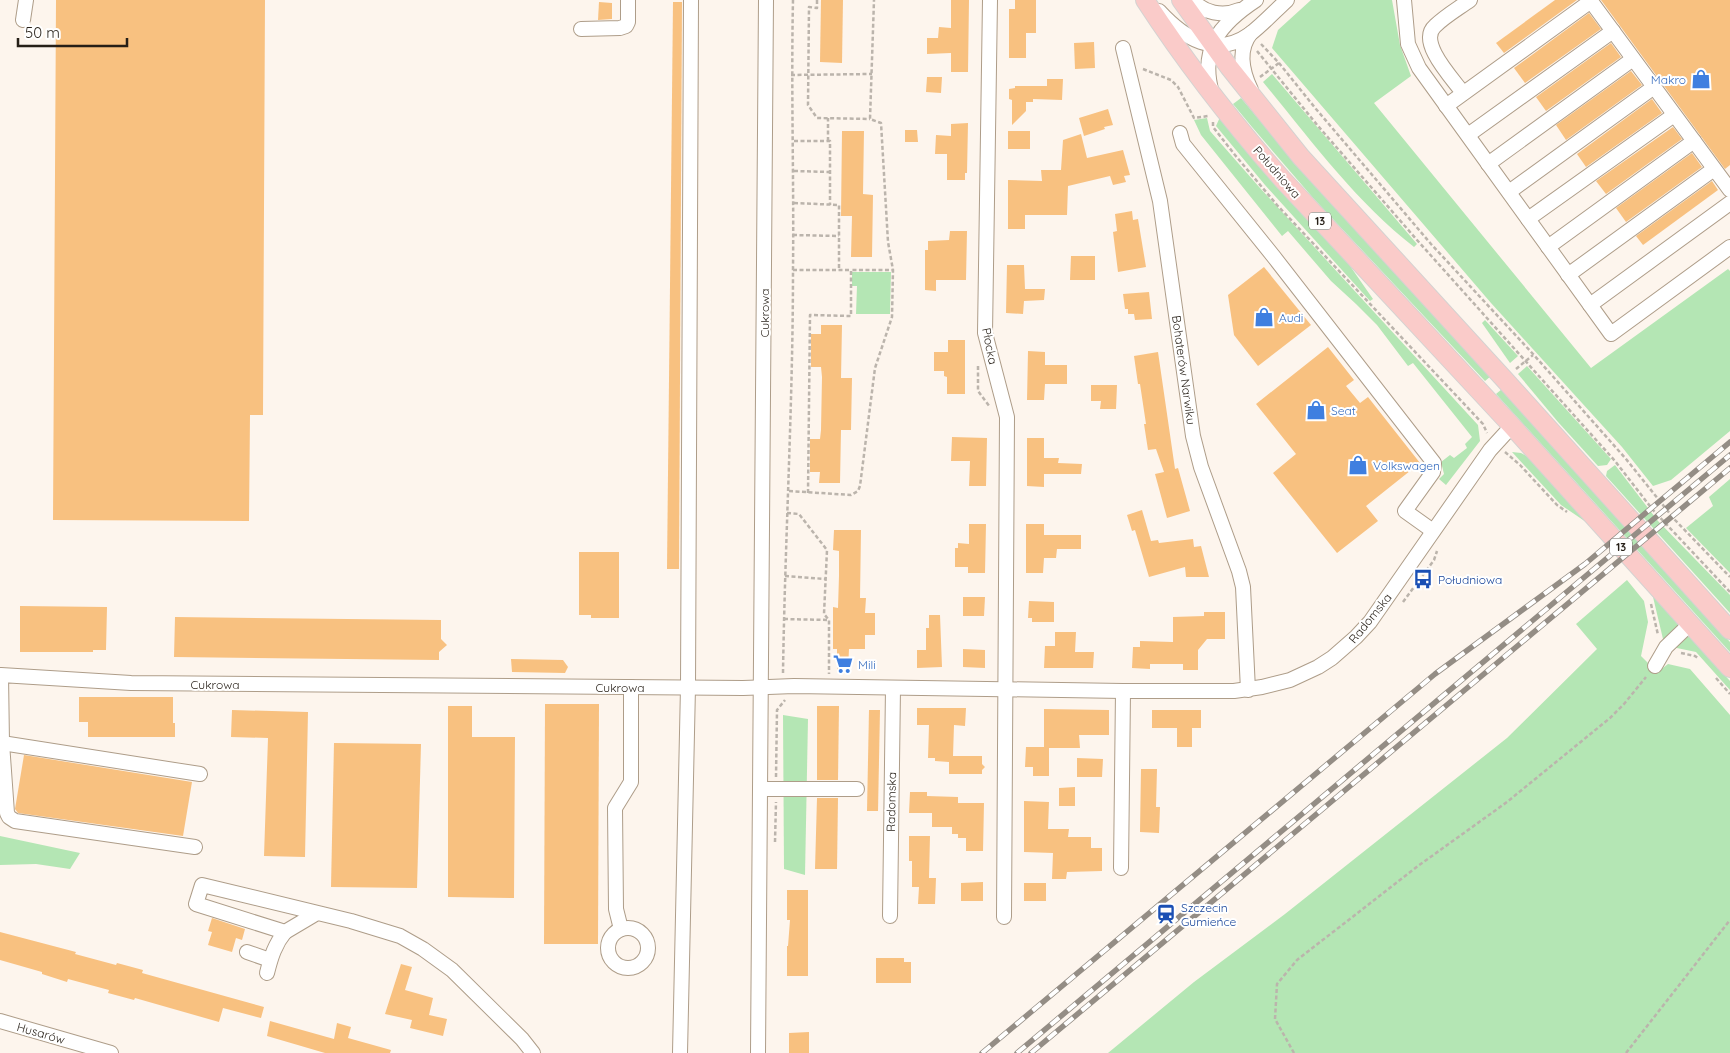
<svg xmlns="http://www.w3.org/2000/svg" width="1730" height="1053" font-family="Quicksand,sans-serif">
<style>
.green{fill:#b4e6b4}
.building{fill:#f8c180}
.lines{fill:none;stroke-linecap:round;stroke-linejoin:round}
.minor-casing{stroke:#ae9d89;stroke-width:16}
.major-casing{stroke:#d4d2d1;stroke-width:20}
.path{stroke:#bbb4ac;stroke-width:2.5;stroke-dasharray:4 2.5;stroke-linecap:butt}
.minor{stroke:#fff;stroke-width:14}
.major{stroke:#facbc9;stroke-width:18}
.rail-casing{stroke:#948d85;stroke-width:5.5}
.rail{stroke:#fff;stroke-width:4;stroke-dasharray:11;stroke-linecap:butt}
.labels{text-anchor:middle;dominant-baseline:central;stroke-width:4;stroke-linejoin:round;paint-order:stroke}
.shield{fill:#fff;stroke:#67625d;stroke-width:1}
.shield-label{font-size:11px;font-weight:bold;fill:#261f17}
.shop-label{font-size:12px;fill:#366cbe;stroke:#fff;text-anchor:start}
.street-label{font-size:12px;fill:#261f17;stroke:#fff}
.transit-label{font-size:12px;fill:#164399;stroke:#fff;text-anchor:start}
</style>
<rect width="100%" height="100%" fill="#fdf5ed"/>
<g class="green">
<polygon points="1311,0 1392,0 1400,45 1411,76 1374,103 1591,368 1728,269 1730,271 1730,431 1671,480 1653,486 1622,447 1491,303 1272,48 1278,30"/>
<path d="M1272,74L1417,244L1414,247C1355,201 1310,139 1263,82Z"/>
<polygon points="1241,98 1304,173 1491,376 1485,381 1314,199 1252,127 1233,104"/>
<polygon points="1220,117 1272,181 1348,263 1373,299 1370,301 1265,185 1216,126"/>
<polygon points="1207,118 1210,131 1260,188 1478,425 1480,441 1446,485 1439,479 1444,474 1441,462 1450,455 1454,458 1467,448 1465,444 1472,437 1413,363 1408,366 1377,325 1356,304 1331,281 1288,231 1282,236 1201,135 1194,120"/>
<polygon points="852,272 891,272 890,314 856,314 857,286 852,286"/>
<polygon points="1485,320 1518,356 1510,363 1482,323"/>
<polygon points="1527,366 1611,459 1607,465 1598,466 1558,422 1518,374"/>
<polygon points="1502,389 1730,642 1730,652 1496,394"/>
<polygon points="1512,452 1521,453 1528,457 1586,522 1561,505"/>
<polygon points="1615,465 1658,521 1730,595 1730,613 1606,476 1607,471"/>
<polygon points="1730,479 1730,573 1686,528 1713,506 1709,497"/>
<polygon points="1627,580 1644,601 1648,622 1641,656 1649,664 1659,671 1668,664 1690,669 1730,715 1730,1053 1108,1053 1194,982 1285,914 1507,738 1597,649 1576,624"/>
<polygon points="1648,591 1678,623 1678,631 1666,642 1663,639 1653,597"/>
<polygon points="1684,636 1690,637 1730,681 1730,690 1696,652 1672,647"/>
<polygon points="783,715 808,719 805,875 784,869"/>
<polygon points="0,836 80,853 70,869 36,864 0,865"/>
</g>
<g class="building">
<polygon points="56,0 265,0 263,415 250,415 249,521 53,520"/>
<polygon points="821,0 843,0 842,63 820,62"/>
<polygon points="951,0 969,0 968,72 951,72 951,53 927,54 927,38 938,38 939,27 951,28"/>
<polygon points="1015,0 1036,0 1036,33 1026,33 1026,58 1009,58 1009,9 1015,9"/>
<polygon points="1555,0 1577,0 1504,53 1496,43"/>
<polygon points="1601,0 1730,0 1730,165 1725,169"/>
<polygon points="599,2 612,3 612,19 598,20"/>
<polygon points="673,2 682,2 679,569 667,569"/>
<polygon points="1589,13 1601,29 1525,83 1514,68"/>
<polygon points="1094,42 1095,68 1075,69 1074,43"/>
<polygon points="1611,43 1621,57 1546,111 1536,97"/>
<polygon points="1631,71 1642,85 1566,140 1556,125"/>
<polygon points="927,77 942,77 941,93 926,92"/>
<polygon points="1047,79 1063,79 1062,100 1033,99 1033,102 1026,102 1026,111 1012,125 1012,100 1009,99 1009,89 1015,88 1015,86 1047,86"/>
<polygon points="1652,99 1662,113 1586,167 1577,154"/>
<polygon points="1108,109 1113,125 1104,127 1105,129 1084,136 1079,118"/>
<polygon points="968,123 967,173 965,173 965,180 947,180 947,154 935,154 936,135 951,136 951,124"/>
<polygon points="1673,127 1682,139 1606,194 1596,181"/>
<polygon points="905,130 917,130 918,142 905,142"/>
<polygon points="842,131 864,131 863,194 873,195 872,257 851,257 852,216 841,216"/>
<rect x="1008" y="131" width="22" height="18"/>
<polygon points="1081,134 1087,158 1123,150 1130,175 1124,176 1126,182 1113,185 1110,176 1068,186 1067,215 1025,215 1025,229 1008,229 1008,180 1042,181 1041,170 1061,170 1063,140"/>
<polygon points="1692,153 1702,167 1626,222 1616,208"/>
<polygon points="1712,181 1718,190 1643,245 1636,236"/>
<polygon points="1132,211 1133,220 1138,219 1146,267 1118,272 1113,232 1117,231 1115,214"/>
<polygon points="950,231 967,231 966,280 936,280 936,291 925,290 925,250 928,250 928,241 949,240"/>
<polygon points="1071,256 1095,256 1095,280 1070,280"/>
<polygon points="1007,265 1024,265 1025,289 1045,289 1044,300 1024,301 1023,314 1006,313"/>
<polygon points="1264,267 1311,325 1258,366 1234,335 1228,295"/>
<polygon points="1149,292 1152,319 1135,320 1134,314 1128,314 1128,309 1125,309 1123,294"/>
<polygon points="821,325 842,325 841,378 852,378 851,430 841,430 840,483 819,483 820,472 810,472 810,439 820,439 821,430 822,377 821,367 811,367 811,334 821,334"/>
<polygon points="948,340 965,340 965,394 947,394 947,377 944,376 944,371 934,371 934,352 948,352"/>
<polygon points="1328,347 1354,380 1346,386 1360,403 1368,397 1420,463 1366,506 1378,521 1337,553 1273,473 1296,454 1256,404"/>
<polygon points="1028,351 1045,352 1045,365 1067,365 1067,384 1045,384 1044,400 1027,400"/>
<polygon points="1158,352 1175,469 1178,468 1190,511 1167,518 1155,474 1164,472 1156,449 1148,450 1144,424 1146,424 1140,384 1138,384 1134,356"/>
<polygon points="1091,385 1117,385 1116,409 1100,409 1101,401 1091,401"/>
<polygon points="952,437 987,438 986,486 969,486 970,461 951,461"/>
<polygon points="1027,438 1044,438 1044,458 1059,458 1058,463 1082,464 1081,474 1044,474 1044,487 1027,486"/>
<polygon points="1142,510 1151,541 1158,540 1159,543 1193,539 1194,547 1201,546 1209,577 1186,577 1185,567 1149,577 1135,530 1132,531 1127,515"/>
<polygon points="969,524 986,524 985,573 968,573 968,567 955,567 955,548 958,548 958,543 969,544"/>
<polygon points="1026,524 1044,524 1044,535 1081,535 1081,549 1057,549 1056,558 1044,558 1043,573 1026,573"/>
<polygon points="834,530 861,530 860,598 866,598 865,613 875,613 875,635 865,635 865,649 849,649 848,670 837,670 837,649 833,649 833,607 838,608 839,576 839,551 833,550"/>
<polygon points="579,552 619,552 619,618 591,618 591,615 579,615"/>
<polygon points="963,597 985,597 984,616 963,616"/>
<polygon points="1029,601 1054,602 1054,622 1032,622 1032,618 1028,618"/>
<polygon points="20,606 107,607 106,650 93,650 93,652 20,652"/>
<polygon points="1204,612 1225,612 1225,639 1207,639 1198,650 1198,670 1183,670 1183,664 1150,664 1150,669 1132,668 1133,647 1140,647 1140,641 1173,642 1173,617 1204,616"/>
<polygon points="929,615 940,615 942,667 917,668 917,650 926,650 926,628 929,628"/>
<polygon points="175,617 441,620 441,639 447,645 439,652 439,660 174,657"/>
<polygon points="1055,632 1076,632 1075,652 1094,652 1093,668 1044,668 1045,646 1055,646"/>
<polygon points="963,649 985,650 985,668 963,667"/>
<polygon points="511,659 563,660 568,667 565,673 512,672"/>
<polygon points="79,697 173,697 173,723 175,723 175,737 88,737 88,722 79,722"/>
<polygon points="545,704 599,704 598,944 544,944"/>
<polygon points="448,706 472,706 472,737 515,737 514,898 448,897"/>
<polygon points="817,706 839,706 838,780 817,780"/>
<polygon points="917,708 966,708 965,726 954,725 953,756 982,756 982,764 985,767 982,770 982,774 949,774 949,762 935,761 935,758 928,758 929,725 917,725"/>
<polygon points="1044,709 1109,710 1109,735 1079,735 1080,748 1049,748 1049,776 1033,776 1033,767 1025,767 1026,747 1044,747"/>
<polygon points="232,710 308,712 305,857 264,856 268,738 231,737"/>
<polygon points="869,710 880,710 878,811 867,811"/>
<polygon points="1152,710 1201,710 1201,728 1192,728 1192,747 1177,747 1177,728 1152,728"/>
<polygon points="334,743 421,744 417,888 331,887"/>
<polygon points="24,755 192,782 183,836 18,813 15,809"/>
<polygon points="1077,758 1103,759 1102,777 1077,777"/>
<polygon points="1141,769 1157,769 1156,807 1160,807 1159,833 1140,832"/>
<polygon points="1075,787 1075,806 1059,806 1059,788"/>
<polygon points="910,792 927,792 927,796 958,797 958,803 984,803 983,851 966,851 966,838 958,838 958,834 952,834 952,827 932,827 932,813 909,813"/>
<polygon points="817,798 838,798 837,869 815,869"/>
<polygon points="1024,801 1049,802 1048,829 1069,829 1068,837 1091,837 1091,848 1102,848 1102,871 1067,872 1066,879 1052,879 1053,853 1024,852"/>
<polygon points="909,836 930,836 929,878 936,878 935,904 918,904 919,887 912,887 912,861 909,861"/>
<polygon points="983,882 983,901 961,901 961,883"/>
<rect x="1024" y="883" width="22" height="18"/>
<polygon points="787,890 808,890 808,976 787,976 787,946 788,946 790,920 787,920"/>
<polygon points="212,918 245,929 242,940 236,938 232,952 208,945 212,932 208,931"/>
<polygon points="0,932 76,952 75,954 116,965 117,963 143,970 142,973 264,1007 261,1018 223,1008 219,1022 135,998 134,1000 108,993 109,990 68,979 67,982 42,974 42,972 0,960"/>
<polygon points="876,958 904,958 904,962 911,962 911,983 876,983"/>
<polygon points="401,964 412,967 405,990 433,998 429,1015 447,1019 443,1036 410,1028 412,1020 385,1014"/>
<polygon points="270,1021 334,1039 337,1023 351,1027 348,1038 391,1050 390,1053 325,1053 267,1036"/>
<polygon points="809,1032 809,1053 789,1053 789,1033"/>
</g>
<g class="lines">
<defs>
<g id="minor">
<polyline points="990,0 985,333 1007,417 1004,917"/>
<path d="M1193,0C1203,13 1223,17 1239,10"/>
<polyline points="1404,0 1408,44 1419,68 1611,334 1730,247"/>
<polyline points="1590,0 1730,190"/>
<path d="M1159,11C1184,38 1215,59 1250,34C1263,24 1275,11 1287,0"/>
<polyline points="23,20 26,0"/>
<polyline points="581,29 620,28 626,26 628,22 628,0"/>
<path d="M1251,33C1237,50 1242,71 1251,90"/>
<polyline points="1123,48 1160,201 1193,436 1201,467 1239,571 1243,587 1248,690"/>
<path d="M1212,93C1199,48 1221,23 1256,0"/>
<path d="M1463,93C1453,79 1417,42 1435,26C1445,16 1459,8 1470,0"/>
<polyline points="1446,106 1591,1"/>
<polyline points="1180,133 1183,144 1274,257 1434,463 1433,472 1405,511 1433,531"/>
<polyline points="1468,135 1613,31"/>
<polyline points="1488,164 1633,59"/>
<polyline points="1509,192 1654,87"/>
<polyline points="1528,219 1674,115"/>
<polyline points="1548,247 1694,141"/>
<polyline points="1568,275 1714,169"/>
<polyline points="1590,305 1730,203"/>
<polyline points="1655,666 1666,647 1690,624"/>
<polyline points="2,743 200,774"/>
<polyline points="760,789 857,789"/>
<polyline points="195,847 15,821 9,817 7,813 2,743 1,675 131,683 743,688 794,686 1123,691 1234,691 1262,687 1290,680 1318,667 1332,658 1356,637 1370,622 1490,450 1512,426"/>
<polyline points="1121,868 1123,691"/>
<polyline points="317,913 285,932 196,904 202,885 351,921 400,936 423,949 452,970 522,1039 533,1053"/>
<polyline points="890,916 893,688"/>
<circle cx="628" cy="948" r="20"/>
<polyline points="621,929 616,909 615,808 631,782 631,687"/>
<polyline points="247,952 270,960"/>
<path d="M267,973C271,957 275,944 285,932"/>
<polyline points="0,1021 111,1053"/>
<polyline points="680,1053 688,687 691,0"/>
<polyline points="758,1053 766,0"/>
</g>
<g id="major">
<path d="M1145,0C1186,63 1233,123 1283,180L1512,426L1730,668"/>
<polyline points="1181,0 1229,67 1301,157 1504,379 1730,630"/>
</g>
</defs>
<use href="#minor" class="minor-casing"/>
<use href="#major" class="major-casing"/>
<g class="path">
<polyline points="817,0 817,8 809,7 808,105 817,118 870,119"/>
<polyline points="1261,44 1279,63 1316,109 1431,244 1533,354 1626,459 1675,520 1730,577"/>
<polyline points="1257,51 1318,126 1417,240 1615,461 1653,510 1730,592"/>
<polyline points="1143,69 1171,80 1178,87 1194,118 1208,116"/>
<polyline points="791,75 872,74"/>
<polyline points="1260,77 1279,63"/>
<polyline points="1213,122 1213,127 1235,155 1277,205 1483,424 1487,433"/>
<polyline points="794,141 830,141 830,205"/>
<polyline points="828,141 828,118"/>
<polyline points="794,171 830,172"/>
<polyline points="794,203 839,205 839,269"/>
<polyline points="793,235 839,236"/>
<polyline points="793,270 851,270"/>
<polyline points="978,366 978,391 990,407"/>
<polyline points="1516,369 1533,355"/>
<polyline points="1505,452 1520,465 1557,505 1567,512"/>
<polyline points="789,491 851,495 858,491 860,486 875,368 892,317 893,270 888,242 881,123 870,119 874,0"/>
<polyline points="808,493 810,315 851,316 851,270 893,270"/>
<polyline points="787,513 799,514 827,550 824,614 829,620 829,674"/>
<polyline points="785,576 826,579"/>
<polyline points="1403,602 1434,560 1437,551"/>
<polyline points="1651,604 1658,635"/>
<polyline points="784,619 829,620"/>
<polyline points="1681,653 1695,656 1699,659"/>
<path d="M783,673C785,538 793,404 793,269C794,179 791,90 793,0"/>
<polyline points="1716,678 1730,694"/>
<polyline points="776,777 777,710 785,700"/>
<polyline points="775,842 776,802"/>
<polyline points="1294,1053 1275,1019 1277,984 1297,960 1418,866 1507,802 1610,718 1624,704 1646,677"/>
<polyline points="1626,1053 1730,920"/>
</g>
<use href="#minor" class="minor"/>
<use href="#major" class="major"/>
<defs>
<g id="rail">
<polyline points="982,1053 1435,674 1585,564 1730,442"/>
<polyline points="1017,1053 1730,455"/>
<polyline points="1031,1053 1730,468"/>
</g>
</defs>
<use href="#rail" class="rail-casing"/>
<use href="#rail" class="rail"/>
</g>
<defs>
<symbol id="shop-bare" viewBox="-9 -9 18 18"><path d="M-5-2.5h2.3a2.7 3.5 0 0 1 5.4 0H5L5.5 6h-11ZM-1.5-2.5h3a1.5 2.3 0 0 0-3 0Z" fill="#3f7fe0" stroke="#fff" stroke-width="2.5" paint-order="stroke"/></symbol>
<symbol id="bus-bare" viewBox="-9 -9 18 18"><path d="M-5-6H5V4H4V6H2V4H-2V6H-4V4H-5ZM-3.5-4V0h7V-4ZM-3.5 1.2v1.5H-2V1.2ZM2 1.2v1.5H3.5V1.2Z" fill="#1a4fb4" stroke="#fff" stroke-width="2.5" paint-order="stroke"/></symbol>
<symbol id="supermarket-bare" viewBox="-9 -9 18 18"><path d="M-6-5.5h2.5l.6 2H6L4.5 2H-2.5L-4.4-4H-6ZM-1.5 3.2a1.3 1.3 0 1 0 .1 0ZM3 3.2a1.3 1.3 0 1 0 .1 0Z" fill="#3f7fe0" stroke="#fff" stroke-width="2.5" paint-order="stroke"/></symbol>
<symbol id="station-bare" viewBox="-9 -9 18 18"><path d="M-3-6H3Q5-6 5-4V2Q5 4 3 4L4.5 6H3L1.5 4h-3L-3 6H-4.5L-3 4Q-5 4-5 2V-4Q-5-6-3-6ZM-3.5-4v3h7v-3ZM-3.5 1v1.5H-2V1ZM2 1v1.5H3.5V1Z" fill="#1a4fb4" stroke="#fff" stroke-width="2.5" paint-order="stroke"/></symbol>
</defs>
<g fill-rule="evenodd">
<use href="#shop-bare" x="1687" y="65" width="28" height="28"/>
<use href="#shop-bare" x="1250" y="303" width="28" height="28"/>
<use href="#shop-bare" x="1302" y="396" width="28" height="28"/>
<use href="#shop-bare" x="1344" y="451" width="28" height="28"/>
<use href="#bus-bare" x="1409" y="565" width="28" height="28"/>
<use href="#supermarket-bare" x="829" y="650" width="28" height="28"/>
<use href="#station-bare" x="1152" y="900" width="28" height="28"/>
</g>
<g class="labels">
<g class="shield">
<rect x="1309" y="212.5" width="22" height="17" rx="4"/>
<rect x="1610" y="538.5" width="22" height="17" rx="4"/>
</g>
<g class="shield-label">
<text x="1320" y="221">13</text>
<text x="1621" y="547">13</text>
</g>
<g class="shop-label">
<text x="1686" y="79" text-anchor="end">Makro</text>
<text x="1279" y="317">Audi</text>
<text x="1331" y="410">Seat</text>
<text x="1373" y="465">Volkswagen</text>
<text x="858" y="664">Mili</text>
</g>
<g class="street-label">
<text transform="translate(1277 172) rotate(49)">Południowa</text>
<text transform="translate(764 313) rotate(-90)">Cukrowa</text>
<text transform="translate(990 346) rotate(79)">Płocka</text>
<text transform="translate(1184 370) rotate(82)">Bohaterów Narwiku</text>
<text transform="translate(1370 618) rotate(-51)">Radomska</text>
<text x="215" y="684">Cukrowa</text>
<text x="620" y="687">Cukrowa</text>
<text transform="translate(891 802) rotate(-89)">Radomska</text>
<text transform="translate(41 1033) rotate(16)">Husarów</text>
</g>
<g class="transit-label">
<text x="1438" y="579">Południowa</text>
<text x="1181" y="907">Szczecin<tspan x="1181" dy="14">Gumieńce</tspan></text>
</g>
</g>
<path d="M18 38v8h109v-8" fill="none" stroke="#261f17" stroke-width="2.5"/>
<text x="25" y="38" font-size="15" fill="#261f17" stroke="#ffffff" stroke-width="4" paint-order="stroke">50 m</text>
</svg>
